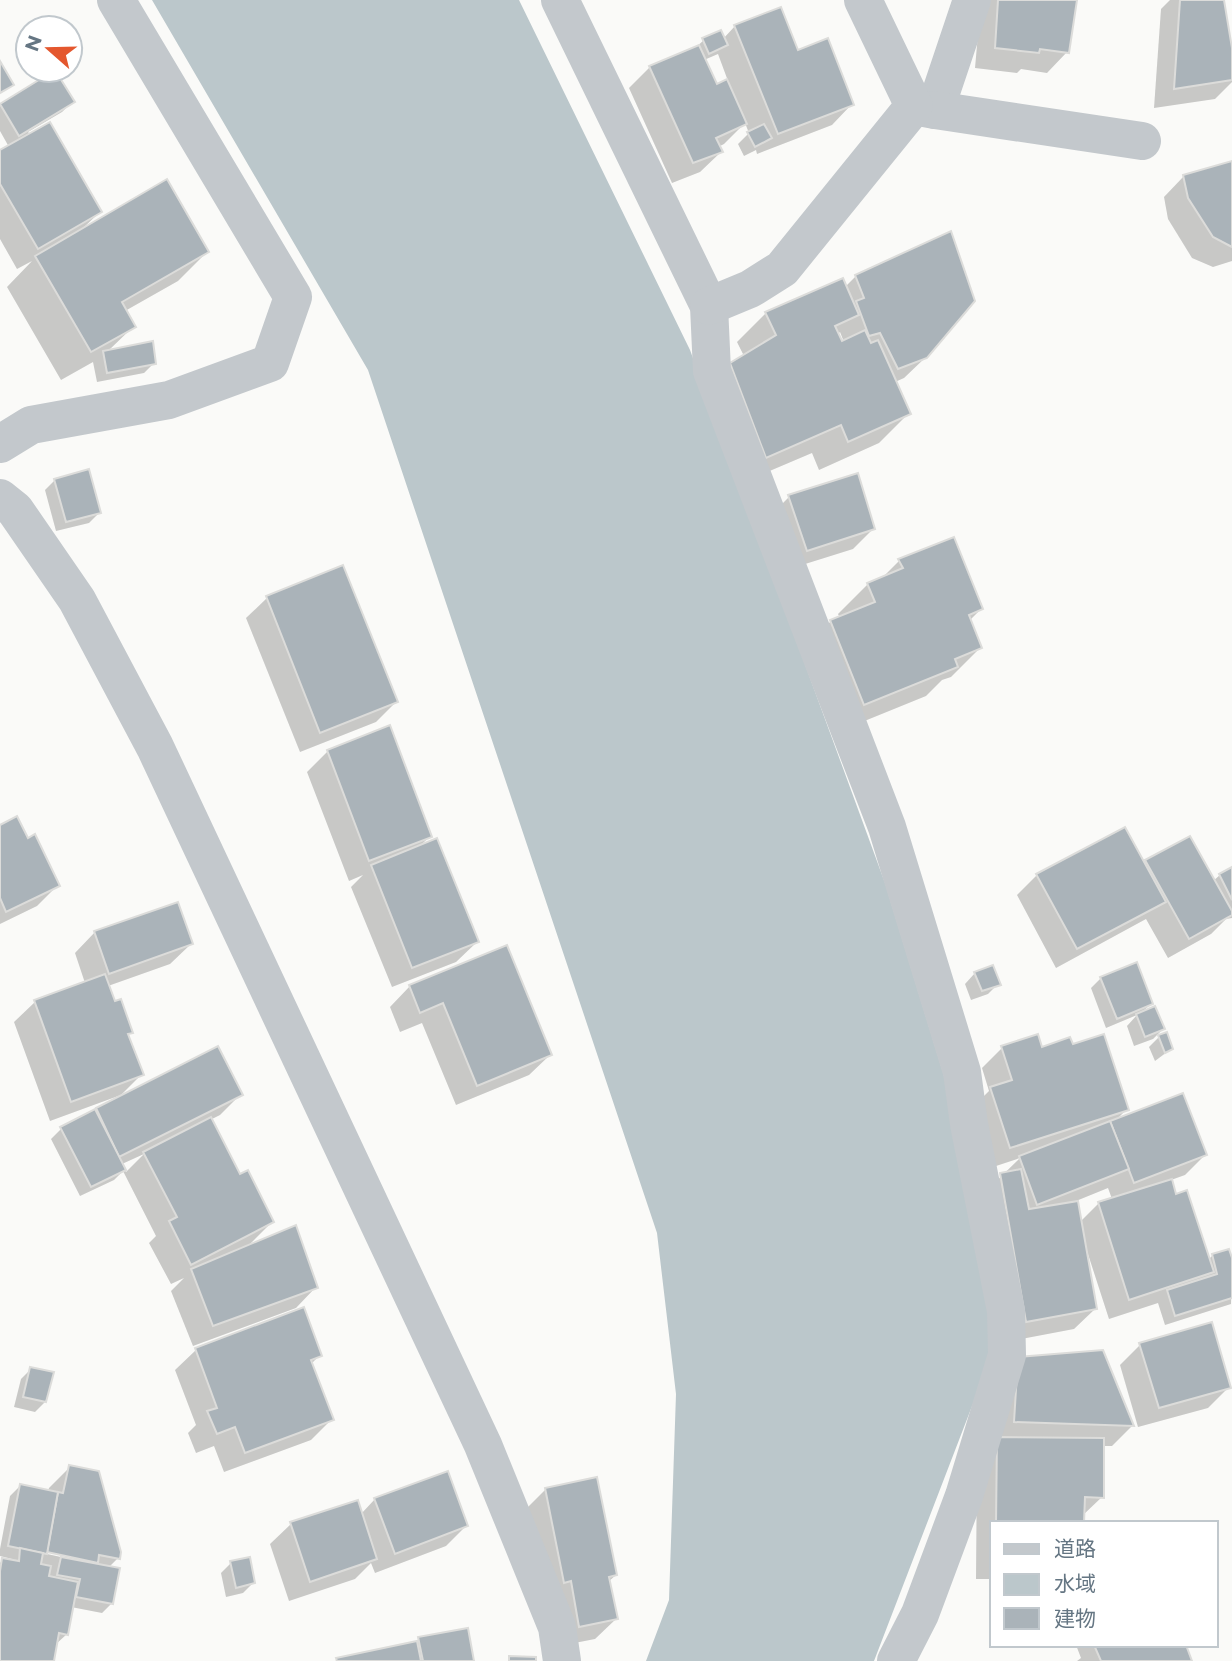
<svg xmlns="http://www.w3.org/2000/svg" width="1232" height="1661" font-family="Montserrat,'Noto Sans JP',sans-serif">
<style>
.water{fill:#bbc7cb}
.shadow{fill:#0003;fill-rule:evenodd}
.building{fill:#aab3b9;stroke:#dcdcda;stroke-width:2}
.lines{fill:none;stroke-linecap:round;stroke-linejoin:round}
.minor{stroke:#c3c8cc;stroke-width:38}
</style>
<rect width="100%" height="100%" fill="#fafaf8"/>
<polygon class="water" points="152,0 519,0 690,350 885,883 952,1102 994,1349 874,1661 646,1661 669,1600 676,1394 657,1233 368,370"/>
<g class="shadow">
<polygon points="981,0 1075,0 1067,52 1047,73 1021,69 1017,73 975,68"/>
<polygon points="1170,0 1222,0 1232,58 1232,82 1215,99 1154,108 1161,9"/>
<path d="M735,26L797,52L852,104L832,125L757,154L756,150L744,156L738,144L749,133L745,123L724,144L718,147L721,152L700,172L672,183L629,88L650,67L694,49L704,40L723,39ZM718,54L728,81L716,87L704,60Z"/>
<polygon points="54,72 72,102 62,112 28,132 100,212 82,229 207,252 178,281 125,311 134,326 108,351 154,363 144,373 97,382 93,362 61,380 7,287 32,261 17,269 0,239 0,152 9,147 0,131 0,106"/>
<polygon points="1232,163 1232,261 1213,267 1192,258 1168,219 1164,197 1184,176"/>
<path d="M856,276L926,357L904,378L895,382L908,414L879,443L819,470L812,453L737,485L702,393L731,364L744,356L737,342L766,313L845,287ZM840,332L846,347L837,335Z"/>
<polygon points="55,480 99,513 89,523 56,531 45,490"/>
<polygon points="789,497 873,529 853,549 786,570 769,517"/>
<polygon points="899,561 981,609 969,621 980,648 951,677 942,680 926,696 835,733 802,651 831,621 840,618 838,614 868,584 881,579"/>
<polygon points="342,568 396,702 376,722 300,752 246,618 267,598"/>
<polygon points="328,751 430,836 419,847 477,942 456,962 392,987 351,887 363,875 349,881 307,772"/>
<polygon points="0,827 27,840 58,885 37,906 0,924"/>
<polygon points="1146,862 1213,881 1220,875 1232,869 1232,918 1226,919 1211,934 1168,958 1146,919 1056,968 1017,895 1037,875 1143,865"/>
<polygon points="95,932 191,944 170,964 108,986 131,1032 127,1036 142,1074 121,1095 50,1121 14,1022 35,1002 85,983 75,953"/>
<polygon points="975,973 998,984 988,994 971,1000 965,984"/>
<polygon points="1101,978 1151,1004 1141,1013 1163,1029 1153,1039 1134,1046 1127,1026 1137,1015 1106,1028 1091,988"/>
<polygon points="410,986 550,1055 529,1075 456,1105 422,1023 400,1032 390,1007"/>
<polygon points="1159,1037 1171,1049 1155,1061 1149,1047"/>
<path d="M1072,1046L1127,1109L1115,1121L1205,1155L1185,1175L1171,1180L1175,1197L1208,1260L1212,1256L1232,1264L1231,1304L1165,1325L1158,1303L1109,1319L1087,1251L1085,1252L1095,1309L1074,1329L1006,1342L981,1196L1020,1158L990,1168L971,1109L989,1091L982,1068L1002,1048L1041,1049ZM1108,1188L1112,1199L1099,1203L1080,1222L1076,1201Z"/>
<path d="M217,1049L241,1094L220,1115L210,1120L239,1177L272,1222L247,1247L316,1287L296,1308L193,1346L171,1291L184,1278L171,1284L149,1243L156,1236L123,1171L114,1180L80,1196L51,1139L61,1129ZM144,1154L126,1172L122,1164Z"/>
<polygon points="303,1310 320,1355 311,1364 332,1419 311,1440 224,1472 214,1446 196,1453 188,1433 196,1425 175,1370 196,1350"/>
<polygon points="1140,1345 1229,1387 1208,1408 1138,1427 1120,1365"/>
<polygon points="31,1369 45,1402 35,1412 14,1407 21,1379"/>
<polygon points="998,1379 1132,1426 1112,1446 1102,1446 1102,1497 1082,1516 1082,1523 992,1523 992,1579 976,1579 977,1459"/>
<path d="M70,1467L118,1558L109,1567L112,1603L102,1613L71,1607L67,1634L55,1645L52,1661H0V1563L3,1560L11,1562L12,1559L0,1556V1549L10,1496L20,1486L48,1491L49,1488ZM39,1549L96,1561L93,1564L38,1552Z"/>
<polygon points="546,1489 616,1575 608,1582 616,1619 595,1639 559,1646 525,1510"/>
<polygon points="375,1499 466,1526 446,1546 375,1573 371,1563 355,1579 289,1601 270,1544 291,1524 361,1514"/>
<polygon points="231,1563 253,1583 243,1593 226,1597 221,1573"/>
<polygon points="419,1639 472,1661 335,1661 415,1643"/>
<polygon points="1076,1645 1184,1645 1190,1661 1077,1661 1081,1658"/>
</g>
<g class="building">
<polygon points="998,0 1077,0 1069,53 1040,49 1039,53 995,48"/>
<polygon points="1180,0 1224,0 1232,48 1232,80 1174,89"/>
<polygon points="781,7 798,50 828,38 854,105 778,134 734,25"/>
<polygon points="721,30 728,45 709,54 702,38"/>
<polygon points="699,45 717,84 727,79 747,124 716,138 723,152 693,163 649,66"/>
<polygon points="0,61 14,85 0,93"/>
<polygon points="55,70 75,102 19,136 0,104"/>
<polygon points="50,122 102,212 38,249 0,184 0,150"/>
<polygon points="764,124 772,138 755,147 747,132"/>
<polygon points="1232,161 1232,247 1213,237 1188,198 1183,175"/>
<polygon points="167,179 209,252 122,302 136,327 91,352 35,256"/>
<polygon points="951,231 975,301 927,358 898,369 880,333 869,336 856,301 864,298 855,275"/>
<polygon points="843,278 859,315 835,326 842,341 865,330 871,343 878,340 911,414 848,442 841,425 766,458 730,363 776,335 765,312"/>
<polygon points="153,341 156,364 107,373 103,351"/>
<polygon points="89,469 101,513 66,522 54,479"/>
<polygon points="858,473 875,529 807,551 788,495"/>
<polygon points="954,537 983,609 969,615 982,648 955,659 958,667 864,705 830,620 875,602 867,583 903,568 898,559"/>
<polygon points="343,565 398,702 320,733 266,596"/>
<polygon points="390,725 432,837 369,861 327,750"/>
<polygon points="17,816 28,838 35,834 60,886 6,912 0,898 0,825"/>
<polygon points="1125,827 1166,902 1077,949 1036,874"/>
<polygon points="1190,836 1232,911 1232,915 1189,939 1145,860"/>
<polygon points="437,838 479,942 412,968 371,865"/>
<polygon points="1232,867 1232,900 1219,874"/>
<polygon points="178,902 193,944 109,974 94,931"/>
<polygon points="507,945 552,1055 477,1086 443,1003 420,1013 409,985"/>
<polygon points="1137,962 1153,1004 1117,1019 1100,977"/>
<polygon points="993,965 1001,985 982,991 974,972"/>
<polygon points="105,974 115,1001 121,999 133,1033 128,1034 144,1075 71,1102 34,1000"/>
<polygon points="1155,1006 1165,1029 1145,1037 1136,1014"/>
<polygon points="1167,1032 1173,1049 1165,1053 1158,1035"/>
<polygon points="1038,1034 1042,1047 1070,1037 1073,1044 1104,1034 1129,1110 1010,1148 990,1087 1012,1080 1001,1046"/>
<polygon points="218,1046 243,1095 119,1157 96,1108"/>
<polygon points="1183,1093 1207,1155 1134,1183 1110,1121"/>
<polygon points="95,1109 126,1170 91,1187 60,1127"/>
<polygon points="211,1117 240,1174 248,1170 274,1222 191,1265 169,1221 177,1217 143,1152"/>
<polygon points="1110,1121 1129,1169 1037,1205 1019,1156"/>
<polygon points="1021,1169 1029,1209 1078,1201 1097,1309 1026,1322 1000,1173"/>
<polygon points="1172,1179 1176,1194 1187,1190 1214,1272 1129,1300 1098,1202"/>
<polygon points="296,1225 318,1288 213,1326 191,1269"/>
<polygon points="1229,1249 1232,1258 1232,1298 1175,1316 1167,1290 1217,1274 1212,1254"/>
<polygon points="304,1307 322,1356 311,1360 334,1420 245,1453 235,1427 217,1434 207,1411 217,1408 195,1348"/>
<polygon points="1212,1322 1231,1388 1159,1408 1139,1343"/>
<polygon points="1103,1350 1134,1426 1014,1422 1018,1357"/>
<polygon points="30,1367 54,1372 46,1402 23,1397"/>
<polygon points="997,1437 1104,1438 1104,1498 1085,1497 1084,1523 996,1523"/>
<polygon points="69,1465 99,1471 121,1552 120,1559 99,1555 98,1563 47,1552 58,1492 63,1493"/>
<polygon points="448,1471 468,1526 395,1554 374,1498"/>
<polygon points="597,1477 617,1575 609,1577 618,1619 579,1627 571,1581 564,1583 545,1488"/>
<polygon points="20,1484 58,1492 47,1554 8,1546"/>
<polygon points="358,1500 377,1559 310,1582 290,1522"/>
<polygon points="20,1548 43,1553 41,1564 51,1566 49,1576 78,1582 68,1635 59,1633 54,1661 0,1661 0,1571 2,1558 19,1561"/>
<polygon points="61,1557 120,1568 113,1604 76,1597 80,1579 57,1575"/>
<polygon points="250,1557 255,1583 236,1588 230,1561"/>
<polygon points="468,1628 474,1661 423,1661 418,1637"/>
<polygon points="417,1641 421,1661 337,1661 336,1658"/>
<polygon points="1094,1645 1186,1645 1192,1661 1101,1661"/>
<polygon points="509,1656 536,1657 536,1661 509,1661"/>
</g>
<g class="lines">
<g class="minor">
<polyline points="560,0 709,306 712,371 887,827 962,1072 969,1124 1006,1311 1007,1355 964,1496 920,1614 896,1661"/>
<polyline points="914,106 935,110 972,0"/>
<polyline points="935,110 1142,141"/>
<polyline points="709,306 750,289 782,269 914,106 863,0"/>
<polyline points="0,444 31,425 169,400 270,363 293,297 116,0"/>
<polyline points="0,498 15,510 77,600 155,747 483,1445 557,1627 562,1661"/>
</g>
</g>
<rect x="990" y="1521" width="228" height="126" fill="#ffffff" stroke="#c1c8cd" stroke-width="2"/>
<rect x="1004" y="1544" width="35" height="10" fill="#c3c8cc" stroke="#c1c8cd" stroke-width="2"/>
<text x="1054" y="1556" font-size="21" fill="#657683">道路</text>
<rect x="1004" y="1574" width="35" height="21" fill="#bbc7cb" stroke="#c1c8cd" stroke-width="2"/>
<text x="1054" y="1591" font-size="21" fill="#657683">水域</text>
<rect x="1004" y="1608" width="35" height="21" fill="#aab3b9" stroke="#c1c8cd" stroke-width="2"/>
<text x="1054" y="1626" font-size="21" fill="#657683">建物</text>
<g transform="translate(49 49) rotate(290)"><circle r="33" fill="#ffffff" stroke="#c1c8cd" stroke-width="2"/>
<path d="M0-5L12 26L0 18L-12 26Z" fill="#e4572e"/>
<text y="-10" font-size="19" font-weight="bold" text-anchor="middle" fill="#657683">N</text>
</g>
</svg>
